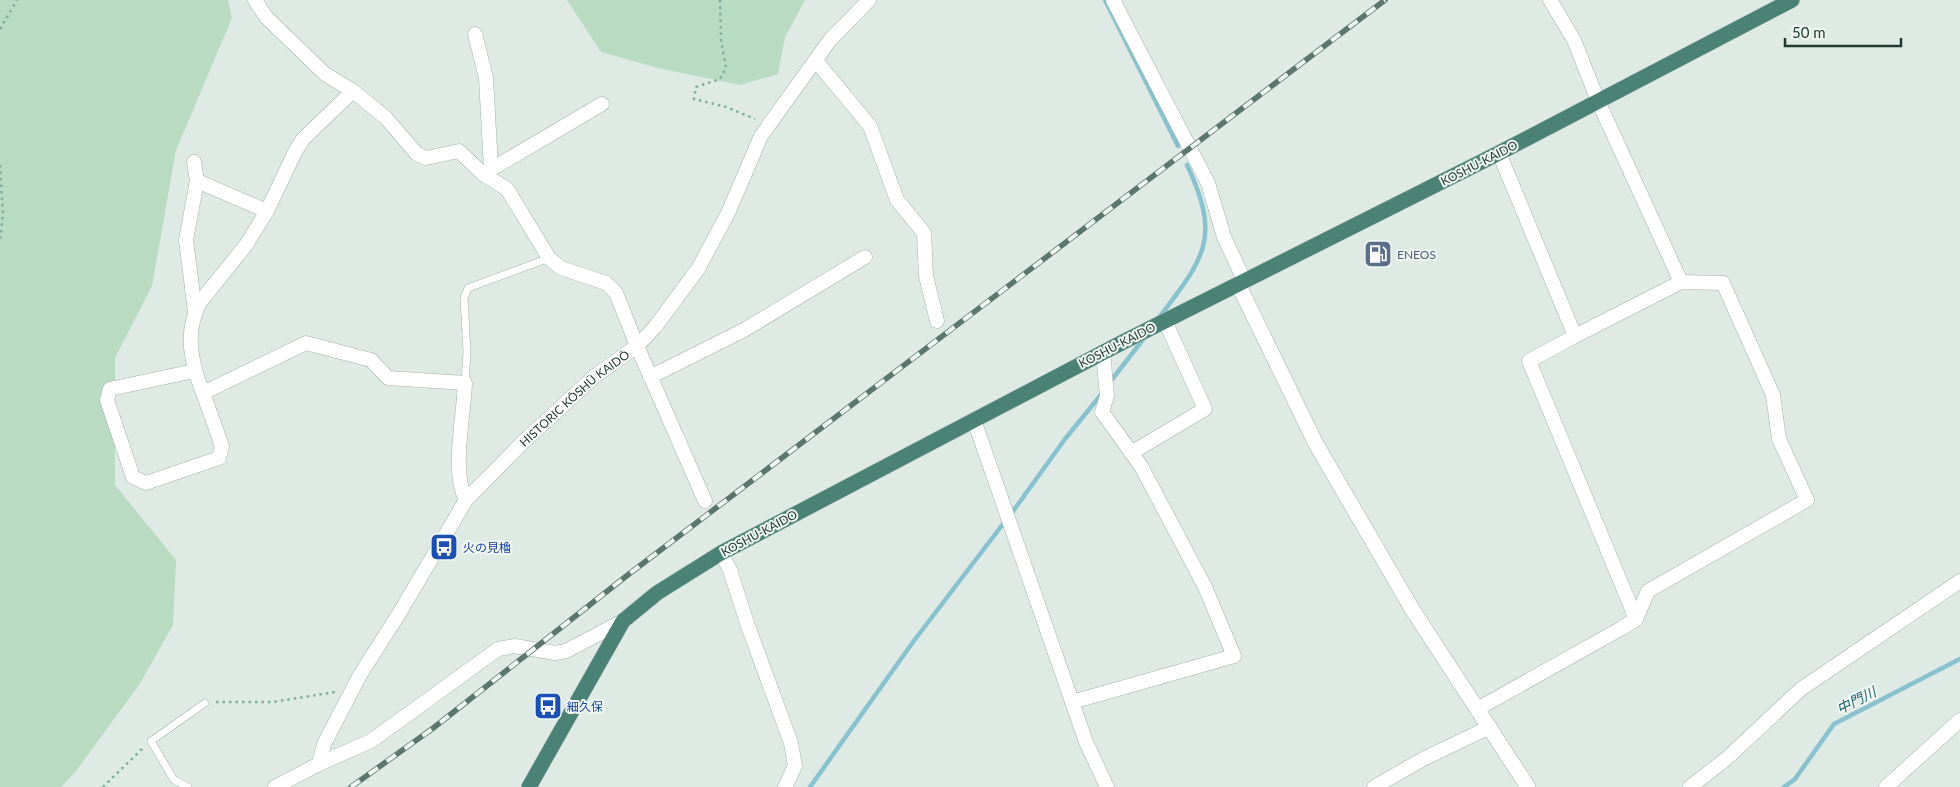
<svg xmlns="http://www.w3.org/2000/svg" width="1960" height="787" font-family="Lato,'Noto Sans JP',sans-serif">
<style>
.green{fill:#b9dbc2}
.lines{fill:none;stroke-linecap:round;stroke-linejoin:round}
.stream{stroke:#88c2ce;stroke-width:4.5}
.service-casing{stroke:#a2b2ac;stroke-width:8}
.minor-casing{stroke:#a2b2ac;stroke-width:15}
.tertiary-casing{stroke:#a2b2ac;stroke-width:16}
.trunk-casing{stroke:#bcc4c2;stroke-width:16}
.path{stroke:#81ada0;stroke-width:2.5;stroke-dasharray:2.5 4;stroke-linecap:butt}
.service{stroke:#fff;stroke-width:7}
.minor{stroke:#fff;stroke-width:14}
.tertiary{stroke:#fff;stroke-width:15}
.trunk{stroke:#4a8276;stroke-width:15}
.rail-casing{stroke:#5b756f;stroke-width:5.5}
.rail{stroke:#f0f7f3;stroke-width:4;stroke-dasharray:11;stroke-linecap:butt}
.labels{text-anchor:middle;dominant-baseline:central;stroke-width:4;stroke-linejoin:round;paint-order:stroke}
.street-label{font-size:12px;fill:#213a33;stroke:#f0f7f3}
.service-label{font-size:12px;fill:#4e5e75;stroke:#f0f7f3;text-anchor:start}
.transit-label{font-size:12px;fill:#164399;stroke:#f0f7f3;text-anchor:start}
.water-label{font-size:14px;font-style:italic;fill:#1d6473;stroke:#f0f7f3}
</style>
<rect width="100%" height="100%" fill="#dfeae5"/>
<g class="green">
<polygon points="0,0 228,0 232,18 176,150 152,286 115,358 115,485 176,560 173,625 139,685 76,771 61,787 0,787"/>
<polygon points="567,0 805,0 785,37 778,74 740,85 658,68 601,52"/>
</g>
<g class="lines">
<g class="stream">
<polyline points="1105,0 1178,146"/>
<path d="M1158,319C1204,258 1222,239 1187,165"/>
<polyline points="1110,382 1145,337"/>
<polyline points="1011,514 1065,439 1104,391"/>
<polyline points="810,787 913,642 1006,520"/>
<polyline points="1784,787 1795,779 1834,724 1960,659"/>
</g>
<defs>
<g id="service">
<polyline points="465,383 467,352 464,298 468,288 549,258"/>
<polyline points="188,787 174,780 151,741 205,703"/>
</g>
<g id="minor">
<polyline points="255,0 266,17 325,74 353,91 386,118 417,154 426,158 459,151 483,174 507,189 549,258 561,268 606,283 616,293 637,346 705,501"/>
<polyline points="1113,0 1208,183 1224,237 1245,282"/>
<polyline points="1550,0 1574,40 1598,101 1681,282"/>
<polyline points="475,34 486,78 491,168"/>
<polyline points="816,61 870,126 897,200 924,233 926,276 937,321"/>
<path d="M353,91L303,139L295,152L267,211L246,245L200,302C184,333 191,362 203,393L306,343L371,360L388,378L465,383C464,415 451,472 466,500"/>
<polyline points="1499,153 1575,336 1529,361 1636,619"/>
<polyline points="194,162 197,181 186,240 195,311"/>
<polyline points="483,174 602,104"/>
<polyline points="197,181 267,211"/>
<polyline points="194,371 110,389 107,400 133,477 146,483 219,458 222,446 203,393"/>
<polyline points="650,377 744,330 865,257"/>
<polyline points="974,420 1086,742 1107,787"/>
<polyline points="1131,453 1205,409 1165,321"/>
<polyline points="721,553 730,570 748,626 791,743 795,766 785,787"/>
<polyline points="1072,702 1234,656 1205,587 1141,466 1102,412 1107,396 1103,352"/>
<polyline points="1479,708 1622,628 1636,619 1648,591 1807,500 1779,439 1773,395 1723,283 1681,282 1575,336"/>
<path id="s1" d="M319,764L324,744L360,675L400,612L466,500L522,443L595,376L637,346L655,327L698,269L728,213L761,136L830,40L869,0"/>
<polyline points="275,787 319,764 371,741 498,649 515,646 555,653 566,651 623,621"/>
<polyline points="1374,787 1425,758 1490,727"/>
<polyline points="1690,787 1726,759 1801,689 1960,581"/>
<polyline points="1886,787 1960,720"/>
</g>
<polyline id="tertiary" points="1239,286 1316,444 1412,609 1528,787"/>
<polyline id="trunk" points="529,787 623,621 657,593 721,553 1125,341 1499,153 1792,0"/>
</defs>
<use href="#service" class="service-casing"/>
<use href="#minor" class="minor-casing"/>
<use href="#tertiary" class="tertiary-casing"/>
<use href="#trunk" class="trunk-casing"/>
<g class="path">
<polyline points="720,0 721,40 726,68 720,79 696,87 694,99 726,107 755,119"/>
<polyline points="0,29 17,0"/>
<polyline points="0,165 3,215 0,240"/>
<polyline points="216,702 273,702 335,692"/>
<polyline points="103,787 143,748"/>
</g>
<use href="#service" class="service"/>
<use href="#minor" class="minor"/>
<use href="#tertiary" class="tertiary"/>
<use href="#trunk" class="trunk"/>
<defs>
<polyline id="rail" points="351,787 432,729 629,574 1385,0"/>
</defs>
<use href="#rail" class="rail-casing"/>
<use href="#rail" class="rail"/>
</g>
<defs>
<symbol id="fuel-square" viewBox="-11 -11 22 22"><rect x="-9" y="-9" width="18" height="18" rx="4" fill="#5c6f8a" stroke="#f0f7f3"/><path d="M-5.5-6h7V0h2V4h1.3V-2.5L3-4.5l.8-.8L6-3V5H2.5V1h-1V6h-7ZM-4.2-4.7v3.2H.2V-4.7Z" fill="#fff"/></symbol>
<symbol id="bus-square" viewBox="-11 -11 22 22"><rect x="-9" y="-9" width="18" height="18" rx="4" fill="#1a4fb4" stroke="#f0f7f3"/><path d="M-5-6H5V4H4V6H2V4H-2V6H-4V4H-5ZM-3.5-4V0h7V-4ZM-3.5 1.2v1.5H-2V1.2ZM2 1.2v1.5H3.5V1.2Z" fill="#fff"/></symbol>
</defs>
<g fill-rule="evenodd">
<use href="#fuel-square" x="1362" y="238" width="32" height="32"/>
<use href="#bus-square" x="428" y="531" width="32" height="32"/>
<use href="#bus-square" x="532" y="690" width="32" height="32"/>
</g>
<g class="labels">
<g class="street-label">
<text transform="translate(1479 163) rotate(-27)">KOSHU-KAIDO</text>
<text transform="translate(1117 345) rotate(-27)">KOSHU-KAIDO</text>
<text stroke="none"><textPath href="#s1" startOffset="452">HISTORIC KŌSHŪ KAIDŌ</textPath></text>
<text transform="translate(759 533) rotate(-28)">KOSHU-KAIDO</text>
</g>
<g class="service-label">
<text x="1397" y="254">ENEOS</text>
</g>
<g class="transit-label">
<text x="463" y="547">火の見櫓</text>
<text x="567" y="706">細久保</text>
</g>
<g class="water-label">
<text transform="translate(1856 700) rotate(-27)">中門川</text>
</g>
</g>
<path d="M1785 38v8h116v-8" fill="none" stroke="#213a33" stroke-width="2.5"/>
<text x="1792" y="38" font-size="15" fill="#213a33" stroke="#f0f7f3" stroke-width="4" paint-order="stroke">50 m</text>
</svg>
